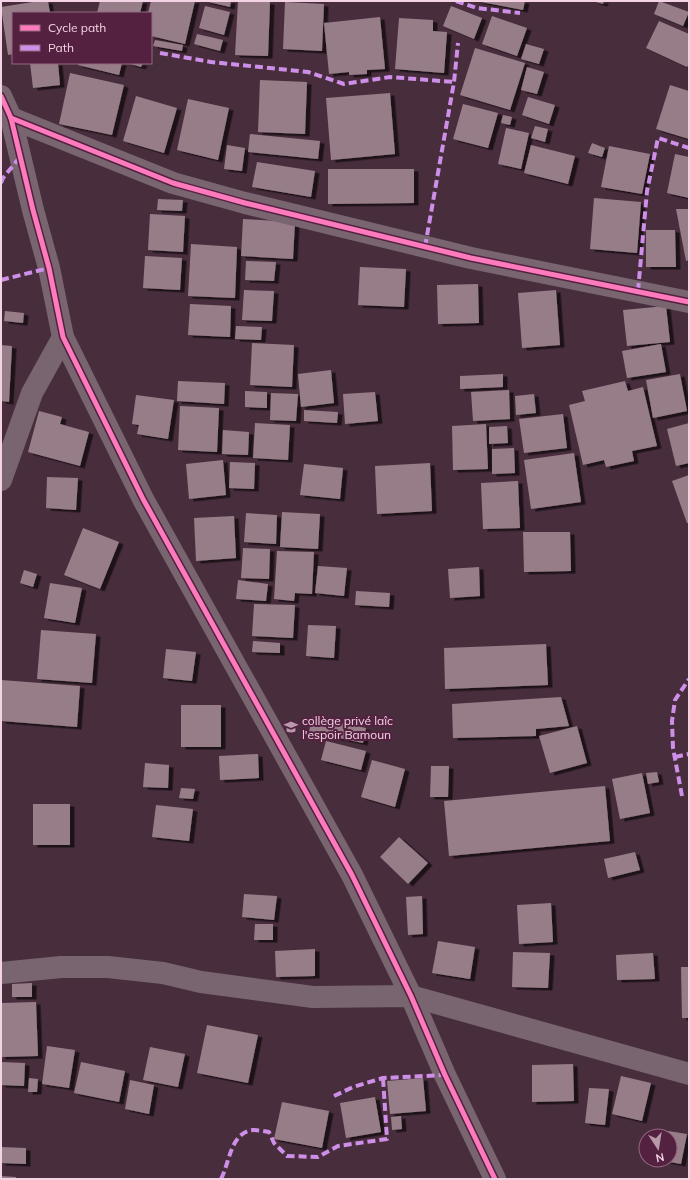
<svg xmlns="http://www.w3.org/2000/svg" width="690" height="1180" font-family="Mulish,sans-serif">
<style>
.building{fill:#977d87;filter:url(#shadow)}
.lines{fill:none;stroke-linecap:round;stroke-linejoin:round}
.minor{stroke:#786570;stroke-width:22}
.quiet{stroke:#ce8fe9;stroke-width:4;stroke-dasharray:8 4;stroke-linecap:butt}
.cycleway-casing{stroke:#542140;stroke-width:8}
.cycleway{stroke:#fd7abc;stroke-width:5}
.labels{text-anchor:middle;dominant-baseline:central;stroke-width:4;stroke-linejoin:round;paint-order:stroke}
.poi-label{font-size:12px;fill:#f4d3e4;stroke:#542140;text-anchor:start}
</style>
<defs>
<filter id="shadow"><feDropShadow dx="4.5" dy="2.5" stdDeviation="0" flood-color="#0009"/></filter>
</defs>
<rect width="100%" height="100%" fill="#482d3d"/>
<g class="building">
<polygon points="39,1 48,1 50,13 13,13 13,54 8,55 1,7"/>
<polygon points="100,1 143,1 140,13 97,13"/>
<polygon points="151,1 195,1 185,44 151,36 151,13 148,13"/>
<polygon points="204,1 231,1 230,7"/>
<polygon points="238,1 270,2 268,56 235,55"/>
<polygon points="476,1 525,1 523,10"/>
<polygon points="592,1 604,1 603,4"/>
<polygon points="659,1 689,12 683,26 654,14"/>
<polygon points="285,2 324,4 322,51 283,49"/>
<polygon points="205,6 230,12 224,35 199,28"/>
<polygon points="451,6 482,18 474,39 443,26"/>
<polygon points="492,16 527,28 517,56 482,44"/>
<polygon points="380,17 385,69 367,70 367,74 349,75 349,72 329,74 324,23"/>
<polygon points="399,18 433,20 433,31 447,32 444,73 395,69"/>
<polygon points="659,21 689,34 689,64 687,67 646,48"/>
<polygon points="197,34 223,40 220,51 194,44"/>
<polygon points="155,40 183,45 182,51 153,46"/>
<polygon points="526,44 544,49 539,64 521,59"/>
<polygon points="475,48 525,63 510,110 460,95"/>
<polygon points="30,63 58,63 60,85 33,88"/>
<polygon points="79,63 122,63 119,75 78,65"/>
<polygon points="127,63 143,63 141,67"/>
<polygon points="527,67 544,72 537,94 521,90"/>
<polygon points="70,73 124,85 112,135 59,124"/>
<polygon points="260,80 307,82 305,134 258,132"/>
<polygon points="670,85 689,91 689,139 656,129"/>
<polygon points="390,93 395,154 331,160 326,98"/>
<polygon points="136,96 177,108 164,153 123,141"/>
<polygon points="528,97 555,105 549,124 522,115"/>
<polygon points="188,99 229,108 218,160 177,150"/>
<polygon points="463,104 498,113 488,148 453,139"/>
<polygon points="503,115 512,117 510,125 501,123"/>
<polygon points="535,126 548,129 545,142 531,138"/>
<polygon points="506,128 529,133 521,169 498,164"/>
<polygon points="250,134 320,141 318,159 248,152"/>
<polygon points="592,143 605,148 602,157 588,153"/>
<polygon points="227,145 245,148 242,171 224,169"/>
<polygon points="531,145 575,156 568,184 524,173"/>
<polygon points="609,146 650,154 642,194 601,187"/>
<polygon points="675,154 689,157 689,198 667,193"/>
<polygon points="257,162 315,171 311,197 252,187"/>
<polygon points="328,169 414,169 414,203 328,204"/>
<polygon points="594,198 641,202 637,253 590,249"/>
<polygon points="158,199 183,200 182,211 157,210"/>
<polygon points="676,209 689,209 689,260 686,261"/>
<polygon points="150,214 185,216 183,252 148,250"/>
<polygon points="243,219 295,222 293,259 241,256"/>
<polygon points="646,230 675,230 676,267 646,267"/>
<polygon points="191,244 237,247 235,298 188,296"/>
<polygon points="145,256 182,258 180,290 143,288"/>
<polygon points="246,261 276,262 274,281 245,280"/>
<polygon points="360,267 406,269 404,307 358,305"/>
<polygon points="478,284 479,323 438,324 437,285"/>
<polygon points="244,290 274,291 272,321 242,320"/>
<polygon points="556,290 560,345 522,348 518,293"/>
<polygon points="190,304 231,306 230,337 188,335"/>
<polygon points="666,306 670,342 627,346 623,310"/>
<polygon points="5,311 24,313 23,323 4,321"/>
<polygon points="236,326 262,327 261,340 235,339"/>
<polygon points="252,343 294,345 292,387 250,385"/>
<polygon points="661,344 666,372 627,378 622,351"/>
<polygon points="1,345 12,346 9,402 1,401"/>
<polygon points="331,370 334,403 301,407 298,374"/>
<polygon points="503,374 503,387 460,389 460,376"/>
<polygon points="680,374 687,411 653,418 646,380"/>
<polygon points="178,381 225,383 224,404 177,401"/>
<polygon points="625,381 628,391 643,387 657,446 632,451 634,461 606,467 604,460 583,465 569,405 585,401 582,391"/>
<polygon points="509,390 510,419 473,421 471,392"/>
<polygon points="245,391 267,392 267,408 245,407"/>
<polygon points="375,392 378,421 345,424 343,394"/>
<polygon points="271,393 298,394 296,421 270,420"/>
<polygon points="534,394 536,413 516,415 515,396"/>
<polygon points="136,395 174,400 168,439 137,434 139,425 132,424"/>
<polygon points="180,406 219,408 217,452 178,450"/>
<polygon points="304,410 338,412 337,423 304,421"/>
<polygon points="39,411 62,417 60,424 89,432 80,466 28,452"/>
<polygon points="563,414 567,448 524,453 519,419"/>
<polygon points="255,423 290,425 288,460 253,458"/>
<polygon points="689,423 689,463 676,466 667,429"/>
<polygon points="486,424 488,469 453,470 452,426"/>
<polygon points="507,426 508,443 489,444 489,427"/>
<polygon points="223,430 249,432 248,455 222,454"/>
<polygon points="514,448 515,473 492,474 492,449"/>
<polygon points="574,453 581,502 531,509 524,460"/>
<polygon points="223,460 226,495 189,499 186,464"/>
<polygon points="230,462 255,463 254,489 229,488"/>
<polygon points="430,463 432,511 377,514 375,466"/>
<polygon points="304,464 343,468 340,499 300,495"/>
<polygon points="689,475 689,523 687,523 672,481"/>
<polygon points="47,477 78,478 76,510 46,508"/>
<polygon points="518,481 520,528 483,529 481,483"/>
<polygon points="282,512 320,514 318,549 280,547"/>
<polygon points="246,513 277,515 276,544 244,542"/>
<polygon points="234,516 236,558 196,561 194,518"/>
<polygon points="83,528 119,542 100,589 64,575"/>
<polygon points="523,532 570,532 571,571 524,572"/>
<polygon points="243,548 270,549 269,579 241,578"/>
<polygon points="277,551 314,552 312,594 295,593 294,601 274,599"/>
<polygon points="318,566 347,568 344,596 315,593"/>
<polygon points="479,567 480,596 450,598 448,569"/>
<polygon points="24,570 37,574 33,587 20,583"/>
<polygon points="238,580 268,584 266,601 236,599"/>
<polygon points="50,583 82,588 75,623 44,618"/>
<polygon points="356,591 390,593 389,607 355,605"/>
<polygon points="254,604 295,605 293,638 252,636"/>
<polygon points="308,625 336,626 334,658 306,656"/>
<polygon points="41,630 96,634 92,683 37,679"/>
<polygon points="253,641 280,643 280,653 252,652"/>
<polygon points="546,644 548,685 445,689 444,648"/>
<polygon points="166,649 196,652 192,681 163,678"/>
<polygon points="1,680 80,686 77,727 1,721"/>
<polygon points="561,697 569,726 536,729 536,736 453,738 452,704"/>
<rect x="181" y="705" width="40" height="42"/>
<polygon points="312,717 366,728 363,743 309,732"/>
<polygon points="577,726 587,763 550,773 539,736"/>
<polygon points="326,741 366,751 361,770 321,760"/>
<polygon points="258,754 259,778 220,780 219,756"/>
<polygon points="372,760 405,769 395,807 361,797"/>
<polygon points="145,763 169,765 168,788 143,787"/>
<polygon points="431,766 449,766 448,797 430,797"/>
<polygon points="657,772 659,782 648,784 646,773"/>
<polygon points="642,773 650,813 620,819 612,779"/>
<polygon points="605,786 610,841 449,856 444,801"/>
<polygon points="181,788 195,789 193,799 179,798"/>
<rect x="33" y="804" width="37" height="41"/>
<polygon points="156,805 193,809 189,841 152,837"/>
<polygon points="399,837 428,863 408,884 380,857"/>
<polygon points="635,852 640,870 608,878 604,859"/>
<polygon points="244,894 277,896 274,920 242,917"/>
<polygon points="422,896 423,934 408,935 406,897"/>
<polygon points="551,903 553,942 519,944 517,905"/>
<polygon points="255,924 273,924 273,940 254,940"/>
<polygon points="438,941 475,947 470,979 432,973"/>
<polygon points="315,949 315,976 276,977 275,951"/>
<polygon points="513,952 550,953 548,988 512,987"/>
<polygon points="653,953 655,979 617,980 616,955"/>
<polygon points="681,967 689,967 689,1018 682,1018"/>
<polygon points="32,983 32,997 12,997 12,984"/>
<polygon points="36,1002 38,1056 1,1057 1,1003"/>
<polygon points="207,1025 258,1035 248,1083 197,1073"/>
<polygon points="47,1046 75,1050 69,1088 42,1084"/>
<polygon points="150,1047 185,1054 178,1087 143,1080"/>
<polygon points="1,1062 25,1063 24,1086 1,1085"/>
<polygon points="81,1062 125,1071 119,1102 74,1093"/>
<polygon points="573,1064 574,1101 532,1102 532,1065"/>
<polygon points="621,1076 651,1083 642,1121 612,1114"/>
<polygon points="29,1078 38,1079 37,1092 28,1092"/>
<polygon points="423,1078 426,1111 390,1114 387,1081"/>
<polygon points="130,1080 154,1085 149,1114 125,1109"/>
<polygon points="589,1088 609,1089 605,1125 585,1123"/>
<polygon points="375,1097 381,1132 346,1138 340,1103"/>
<polygon points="282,1102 329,1111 322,1148 274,1139"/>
<polygon points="401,1116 402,1129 392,1130 391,1117"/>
<polygon points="662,1130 687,1134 681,1164 664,1161 670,1160 670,1136 661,1136"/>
<polygon points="1,1147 26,1148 26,1164 1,1163"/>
<polygon points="1,1176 16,1177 16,1179 1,1179"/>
</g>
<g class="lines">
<g class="minor">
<polyline points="1,96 11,118 33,210 49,268 63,337 143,499 352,875 411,996 445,1075 495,1179"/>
<polyline points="11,118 173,183 245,203 471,258 689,302"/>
<polyline points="1,480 32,393 63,337"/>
<polyline points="1,973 61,967 108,967 163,973 201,982 313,997 411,996 689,1074"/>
</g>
<g class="quiet">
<polyline points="456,1 477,8 520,13"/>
<polyline points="160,53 211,62 308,72 344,84 390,77 454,82"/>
<polyline points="1,183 3,178 20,157"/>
<polyline points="425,247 454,82 458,43"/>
<polyline points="1,280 49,268"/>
<polyline points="638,291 647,191 658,138 689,148"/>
<polyline points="675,757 689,754"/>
<polyline points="682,796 673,748 672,721 675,700 689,679"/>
<polyline points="334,1096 353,1087 383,1078 445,1075"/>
<path d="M221,1179C230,1162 230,1133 253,1130C258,1130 264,1131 269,1132L274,1143L287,1156L318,1157L338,1146L387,1139L383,1078"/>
</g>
<defs>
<g id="cycleway">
<polyline points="1,96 11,118 33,210 49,268 63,337 143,499 352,875 411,996 445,1075 495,1179"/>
<polyline points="11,118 173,183 245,203 471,258 689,302"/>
</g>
</defs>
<use href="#cycleway" class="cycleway-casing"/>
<use href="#cycleway" class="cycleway"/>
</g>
<defs>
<symbol id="school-bare" viewBox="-9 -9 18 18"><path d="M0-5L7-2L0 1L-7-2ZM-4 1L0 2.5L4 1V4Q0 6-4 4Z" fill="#b899aa" stroke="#542140" stroke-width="2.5" paint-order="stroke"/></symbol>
</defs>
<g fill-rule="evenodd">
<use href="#school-bare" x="281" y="717" width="20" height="20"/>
</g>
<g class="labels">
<g class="poi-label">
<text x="302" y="720">collège privé laîc<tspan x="302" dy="14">l'espoir Bamoun</tspan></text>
</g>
</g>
<rect width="690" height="1180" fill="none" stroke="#f4d3e4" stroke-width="4"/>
<rect x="12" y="12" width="140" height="52" fill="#542140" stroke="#946882"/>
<rect x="20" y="25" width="20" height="6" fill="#fd7abc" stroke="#946882"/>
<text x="48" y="32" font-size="12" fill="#f4d3e4">Cycle path</text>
<rect x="20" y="45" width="20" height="6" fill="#ce8fe9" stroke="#946882"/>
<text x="48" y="52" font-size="12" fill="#f4d3e4">Path</text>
<g transform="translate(658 1148) rotate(168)"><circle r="19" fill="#542140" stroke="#946882"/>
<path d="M0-3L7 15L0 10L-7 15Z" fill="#b899aa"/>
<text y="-6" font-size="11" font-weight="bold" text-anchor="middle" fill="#f4d3e4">N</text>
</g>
</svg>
